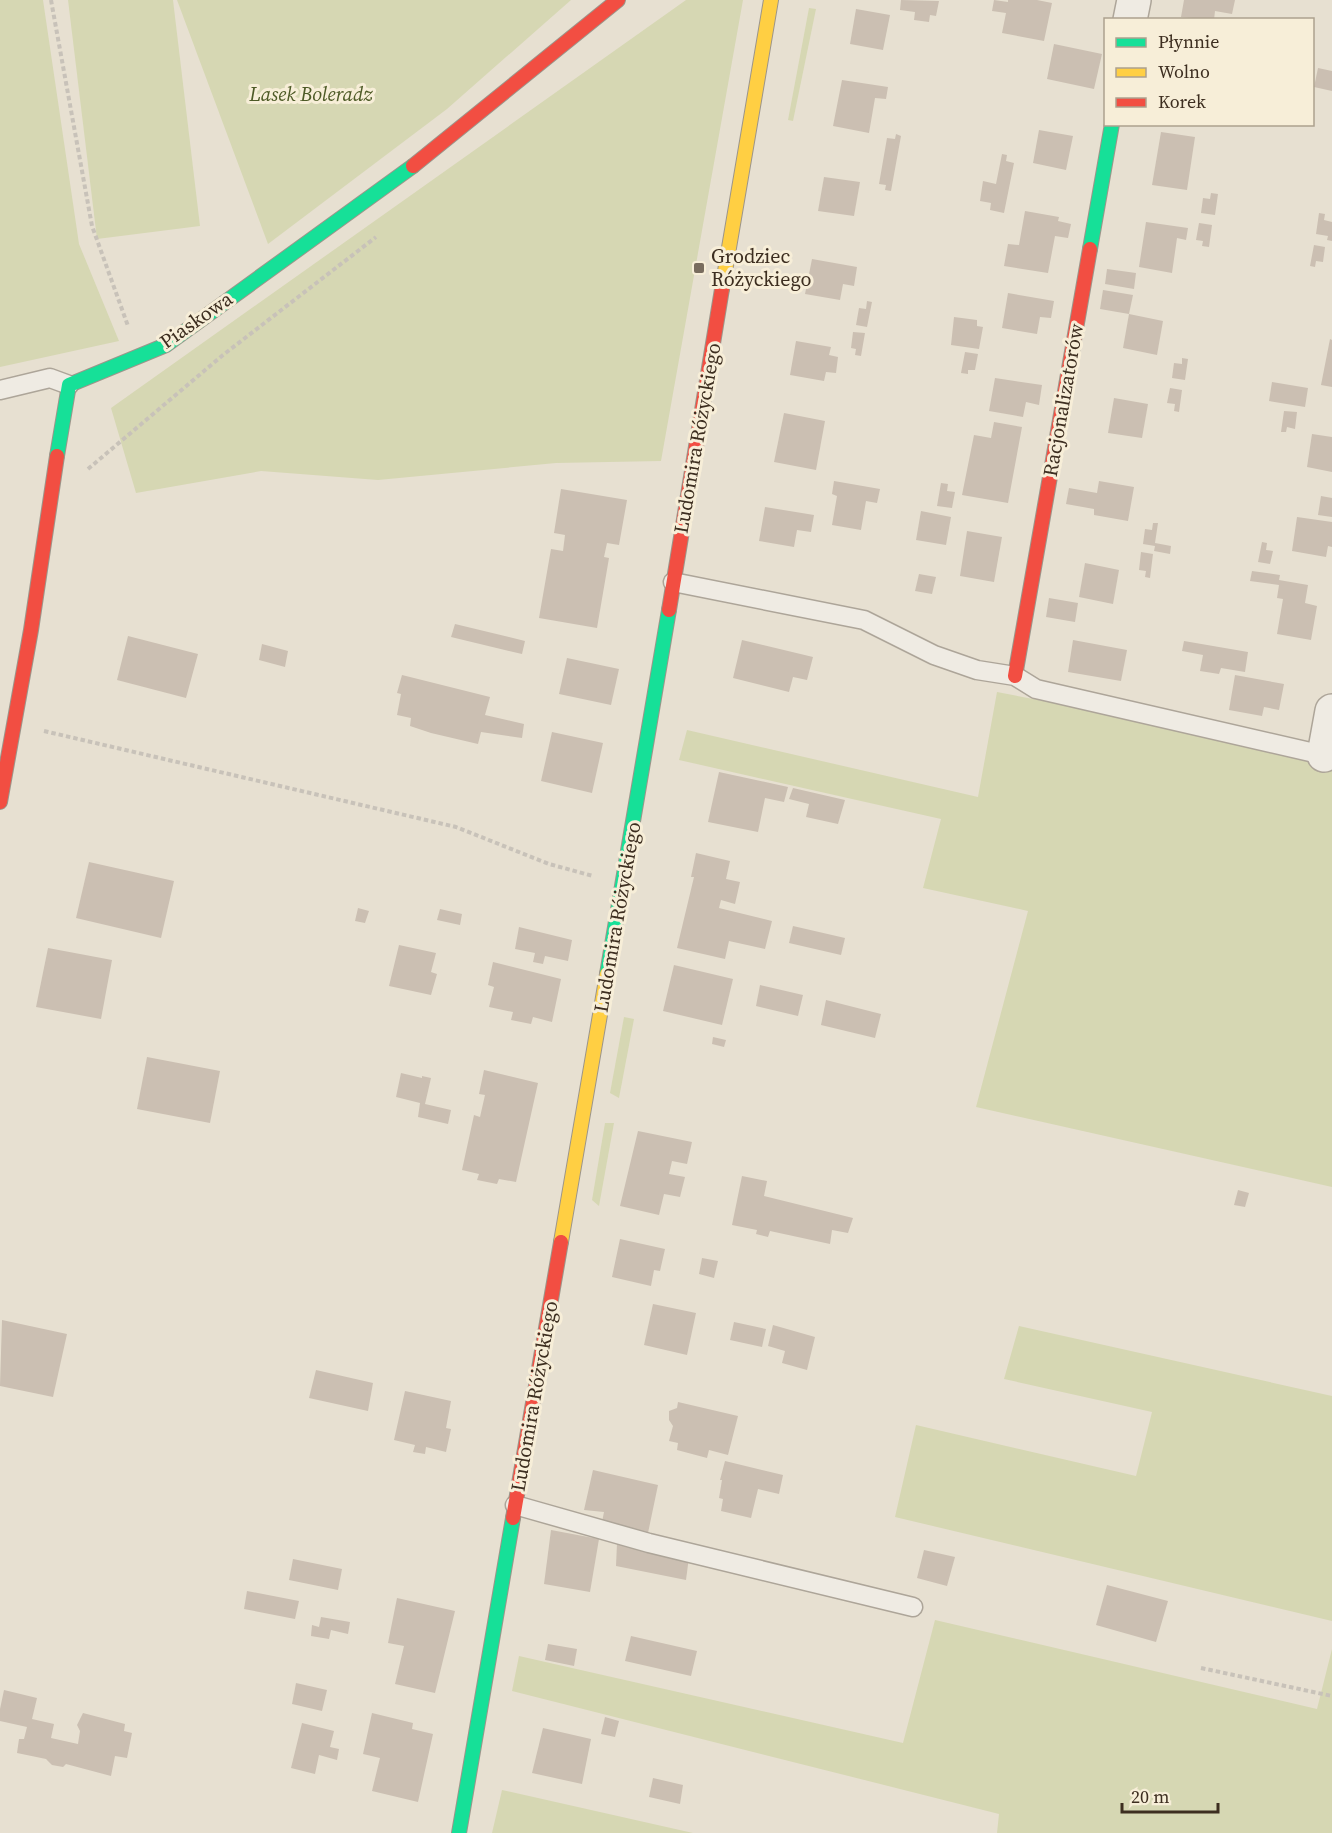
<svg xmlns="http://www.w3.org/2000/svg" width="1332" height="1833" font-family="'Source Serif 4',serif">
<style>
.green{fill:#d6d7b3}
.building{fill:#cbbfb2}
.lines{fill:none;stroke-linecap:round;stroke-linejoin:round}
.lane-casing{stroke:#ada599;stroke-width:21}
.street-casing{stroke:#ada599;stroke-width:36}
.fast-casing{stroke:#9c958a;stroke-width:16}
.slow-casing{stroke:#9c958a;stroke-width:16}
.jam-casing{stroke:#9c958a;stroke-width:16}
.path{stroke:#c8c2b9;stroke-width:4;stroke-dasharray:4.5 3;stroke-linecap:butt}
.lane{stroke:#efebe3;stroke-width:18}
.street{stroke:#efebe3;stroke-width:33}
.fast{stroke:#16e098;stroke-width:14}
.slow{stroke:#ffcf43;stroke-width:14}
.jam{stroke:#f24e42;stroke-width:14}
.poi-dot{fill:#786c5e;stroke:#f7eed8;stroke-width:2}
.labels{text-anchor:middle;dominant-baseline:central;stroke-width:6;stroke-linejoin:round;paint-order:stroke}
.park-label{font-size:20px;font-style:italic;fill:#4d5a26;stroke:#f7eed8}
.poi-label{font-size:20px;fill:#3d2e20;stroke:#f7eed8;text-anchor:start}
.street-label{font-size:20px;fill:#3d2e20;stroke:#f7eed8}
</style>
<rect width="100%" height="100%" fill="#e7e0d1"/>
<g class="green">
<polygon points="0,0 43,0 79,244 119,341 0,367"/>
<polygon points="68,0 173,0 200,226 97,239"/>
<polygon points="177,0 571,0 447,109 268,244"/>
<polygon points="686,0 743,0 661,461 556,463 378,480 261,471 136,493 111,408"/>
<polygon points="809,8 816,9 793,121 788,120"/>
<polygon points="997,692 1332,756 1332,1187 976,1107 1028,911 923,888 941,819 679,760 687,730 978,797"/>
<polygon points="624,1017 634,1019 619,1098 610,1093"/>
<polygon points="605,1123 614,1123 599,1206 592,1200"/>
<polygon points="1019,1326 1332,1396 1332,1621 895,1517 916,1425 1136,1476 1152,1412 1004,1379"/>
<polygon points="935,1620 1317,1709 1332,1649 1332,1833 997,1833 999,1814 512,1691 519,1656 903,1743"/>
<polygon points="502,1790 693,1833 492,1833"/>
</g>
<g class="building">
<polygon points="901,0 939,1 936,16 930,15 929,22 914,20 915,12 900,10"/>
<polygon points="994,0 1008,2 1008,0 1037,0 1052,3 1044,41 1002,33 1006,13 992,11"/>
<polygon points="1184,0 1235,0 1232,14 1215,11 1214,20 1181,17"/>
<polygon points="856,9 890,15 883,50 850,44"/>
<polygon points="1054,44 1102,54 1094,89 1047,79"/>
<polygon points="1318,68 1332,71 1332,91 1314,87"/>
<polygon points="842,80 888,87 886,99 875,98 869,133 833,126"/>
<polygon points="1039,130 1073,136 1066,170 1033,163"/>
<polygon points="1161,132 1195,137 1187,190 1152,185"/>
<polygon points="896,134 901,136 891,191 885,190 886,185 879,184 887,138 895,139"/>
<polygon points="1002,154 1007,155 1006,161 1014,163 1004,213 990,210 991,203 980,201 983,181 996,184"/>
<polygon points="824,177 860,182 854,216 818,211"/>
<polygon points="1211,193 1218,194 1215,215 1201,213 1203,198 1210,199"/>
<polygon points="1025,211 1059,217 1058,221 1071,224 1068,238 1055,236 1048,273 1004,266 1008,244 1019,245"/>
<polygon points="1319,213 1325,214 1324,220 1332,222 1332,241 1327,240 1328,236 1316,234"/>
<polygon points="1146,222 1188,228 1186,240 1177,238 1172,273 1139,267"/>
<polygon points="1199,223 1212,225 1209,247 1202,246 1203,241 1196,240"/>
<polygon points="1314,245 1325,247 1323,262 1316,261 1315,267 1310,266"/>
<polygon points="812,259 857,267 854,286 843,284 840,300 805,294"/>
<polygon points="1107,269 1136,273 1134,289 1105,284"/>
<polygon points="1103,290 1133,295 1129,314 1100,309"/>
<polygon points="1008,293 1054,301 1051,318 1040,317 1037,334 1002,328"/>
<polygon points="867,301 872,302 867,327 856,325 859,308 866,309"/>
<polygon points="1129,314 1163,321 1157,355 1123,348"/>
<polygon points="954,317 977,320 977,326 983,327 979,349 951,345"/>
<polygon points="853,332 865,333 861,356 855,355 856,349 851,348"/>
<polygon points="1330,339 1332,340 1332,387 1321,385"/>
<polygon points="796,341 831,347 829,355 838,357 836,373 826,372 824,381 790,375"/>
<polygon points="965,352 978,354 975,370 968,370 968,374 961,373"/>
<polygon points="1182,358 1188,359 1185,380 1172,378 1174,363 1182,364"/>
<polygon points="995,378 1042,385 1039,405 1026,402 1023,417 989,411"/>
<polygon points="1272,382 1308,388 1305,407 1269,401"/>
<polygon points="1170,388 1182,390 1179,412 1174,411 1175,404 1167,403"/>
<polygon points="1114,398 1148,404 1142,438 1108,433"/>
<polygon points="1284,411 1297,412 1295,429 1287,427 1286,432 1281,432"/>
<polygon points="784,413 825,421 816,470 774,462"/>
<polygon points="994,422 1022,427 1008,503 962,495 974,435 991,438"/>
<polygon points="1312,434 1332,437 1332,472 1307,467"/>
<polygon points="834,481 880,489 877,503 866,501 861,530 832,525 837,496 832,494"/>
<polygon points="1099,481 1134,487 1128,521 1094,515 1094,509 1066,504 1069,488 1097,493"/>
<polygon points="941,483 948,484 947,491 955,492 952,508 937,506"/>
<polygon points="561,489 627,500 619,545 607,543 604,557 609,558 597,628 539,618 551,549 563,551 565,535 554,533"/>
<polygon points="1321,496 1332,498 1332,517 1318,515"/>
<polygon points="765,507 814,515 811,532 797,530 794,547 759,541"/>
<polygon points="921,511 951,517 946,545 916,540"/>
<polygon points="1297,517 1332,522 1332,547 1328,546 1326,557 1292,551"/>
<polygon points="1153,523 1158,523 1155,543 1171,546 1170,554 1154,551 1155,546 1143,544 1145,529 1152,530"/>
<polygon points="967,531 1002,537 994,582 960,576"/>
<polygon points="1262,542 1267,543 1266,550 1273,551 1270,564 1258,562"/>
<polygon points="1141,552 1153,554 1150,578 1145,577 1146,571 1139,570"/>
<polygon points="1085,563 1119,570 1113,604 1079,597"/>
<polygon points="1252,571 1280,575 1279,580 1308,585 1305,603 1317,606 1311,640 1277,634 1283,599 1277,598 1279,585 1250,581"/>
<polygon points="919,574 936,577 932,594 915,591"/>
<polygon points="1049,598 1078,603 1075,622 1046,617"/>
<polygon points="455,624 525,641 522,654 451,637"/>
<polygon points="128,636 198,654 186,698 117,680"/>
<polygon points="742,640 813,657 807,680 793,677 789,692 733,678"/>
<polygon points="1073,640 1127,650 1121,681 1068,672"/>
<polygon points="1184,641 1248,652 1245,672 1221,668 1219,674 1200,671 1203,655 1182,651"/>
<polygon points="262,644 288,651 285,667 259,660"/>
<polygon points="567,658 619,669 611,705 559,694"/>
<polygon points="402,675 490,697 485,715 524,724 522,738 481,732 478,744 431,733 410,726 411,718 397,715 401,694 397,693"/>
<polygon points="1235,675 1284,684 1279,710 1264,707 1262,716 1229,710"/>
<polygon points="552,732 603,743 592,793 541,781"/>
<polygon points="719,772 788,787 784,802 765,798 758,832 708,822"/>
<polygon points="793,788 845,800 838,824 806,817 809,804 789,799"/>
<polygon points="696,853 730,861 726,879 740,882 735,904 721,900 719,908 772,921 765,949 729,941 725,959 677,948 694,877 691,877"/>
<polygon points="89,862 174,881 161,938 76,918"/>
<polygon points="358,908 369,911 365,923 355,921"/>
<polygon points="440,909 462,914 460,925 437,920"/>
<polygon points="793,926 845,938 841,955 789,943"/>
<polygon points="519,927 572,940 568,961 545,956 543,964 533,962 535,953 515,949"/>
<polygon points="399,945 436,953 431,972 437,974 431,995 389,986"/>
<polygon points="48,948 112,960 101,1019 36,1007"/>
<polygon points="493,962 561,979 552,1022 533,1017 531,1024 511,1020 513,1012 489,1007 494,987 488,985"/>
<polygon points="674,965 733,979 722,1025 663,1011"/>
<polygon points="760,985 803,995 798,1016 756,1006"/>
<polygon points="826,1000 881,1014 875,1038 821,1025"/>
<polygon points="713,1037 726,1040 724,1047 712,1044"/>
<polygon points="147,1057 220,1071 210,1123 137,1109"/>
<polygon points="484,1070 538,1083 516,1182 499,1179 497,1184 477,1180 479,1174 462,1170 474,1115 480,1117 485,1095 479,1094"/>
<polygon points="401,1073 422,1078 422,1076 431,1078 425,1104 451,1110 448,1124 418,1117 420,1103 396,1097"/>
<polygon points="638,1131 692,1142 687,1164 672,1161 669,1174 685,1177 680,1197 664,1194 659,1215 620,1206"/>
<polygon points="742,1176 767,1181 764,1196 853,1218 848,1233 832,1230 830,1244 770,1231 768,1237 756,1234 757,1230 732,1225"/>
<polygon points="1238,1190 1249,1193 1245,1207 1234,1205"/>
<polygon points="620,1239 665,1249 660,1271 654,1270 651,1286 612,1277"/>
<polygon points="702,1258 718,1261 714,1278 699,1274"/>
<polygon points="653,1304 696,1313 687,1355 644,1345"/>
<polygon points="2,1320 67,1334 53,1397 0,1386"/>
<polygon points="734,1322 766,1329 762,1347 730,1340"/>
<polygon points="773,1325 815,1337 807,1370 782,1363 785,1351 768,1346"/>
<polygon points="316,1370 373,1383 368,1411 309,1398"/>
<polygon points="405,1391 451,1401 446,1428 451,1429 446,1452 426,1447 425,1454 413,1452 415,1445 394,1440"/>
<polygon points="678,1402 738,1416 728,1455 709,1450 707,1458 677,1450 678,1443 669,1441 673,1426 669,1420 669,1411 677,1408"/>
<polygon points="725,1461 783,1475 779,1494 758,1489 751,1518 721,1511 723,1499 719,1498 722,1480 720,1480"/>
<polygon points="593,1470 658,1485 648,1533 602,1522 604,1512 584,1510"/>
<polygon points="551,1530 599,1539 590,1592 544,1584"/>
<polygon points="617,1543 689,1557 686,1580 616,1566"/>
<polygon points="924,1550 955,1557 947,1586 917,1578"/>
<polygon points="293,1559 342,1569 338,1590 289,1580"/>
<polygon points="1107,1585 1168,1601 1156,1642 1096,1625"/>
<polygon points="247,1591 299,1601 295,1619 244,1609"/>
<polygon points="397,1598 455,1611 435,1693 395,1684 404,1646 388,1643"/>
<polygon points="321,1617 350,1622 348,1634 331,1630 329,1639 311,1636 312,1625 319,1627"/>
<polygon points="631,1636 697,1651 691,1676 625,1661"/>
<polygon points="548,1644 577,1649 574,1666 545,1660"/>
<polygon points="296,1683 327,1690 322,1711 292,1704"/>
<polygon points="4,1690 37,1698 32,1719 54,1724 51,1738 78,1744 80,1731 77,1725 83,1713 125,1724 124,1731 132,1733 127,1758 115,1756 111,1776 66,1764 63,1767 52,1765 46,1759 17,1753 19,1739 24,1739 27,1727 0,1721 0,1709"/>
<polygon points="372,1713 413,1723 412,1729 433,1734 418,1802 372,1791 380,1758 363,1754"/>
<polygon points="605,1717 619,1721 615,1737 601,1734"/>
<polygon points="302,1723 334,1731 330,1747 339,1749 337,1760 319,1755 315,1774 291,1768"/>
<polygon points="543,1728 591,1739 582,1784 532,1773"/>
<polygon points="653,1778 683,1785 680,1804 649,1797"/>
</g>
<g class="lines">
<defs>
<g id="lane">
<polyline points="0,390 50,378 69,385"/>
<polyline points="673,582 864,620 934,655 977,670 1015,676 1036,689 1332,757"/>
<polyline points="515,1505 649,1543 913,1607"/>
</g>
<g id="street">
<polyline points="1130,20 1134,0"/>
<polyline points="1324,755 1332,711"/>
</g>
<g id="fast">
<polyline points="1090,249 1112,124"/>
<polyline points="57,456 69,385 166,345 413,166"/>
<polyline points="607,974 669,610"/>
<polyline points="459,1833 513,1518"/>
</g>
<g id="slow">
<polyline points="722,289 771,0"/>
<polyline points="561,1242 607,974"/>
</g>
<g id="jam">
<polyline points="413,166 618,0"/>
<polyline points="669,610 722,289"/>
<polyline points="1015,676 1090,249"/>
<polyline points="0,802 31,630 57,456"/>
<polyline points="513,1518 561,1242"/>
</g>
</defs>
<use href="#lane" class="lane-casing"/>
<use href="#street" class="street-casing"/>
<use href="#fast" class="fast-casing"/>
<use href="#slow" class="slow-casing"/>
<use href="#jam" class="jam-casing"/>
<g class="path">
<polyline points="51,0 92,226 128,326"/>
<polyline points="88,469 223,355 376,237"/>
<polyline points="44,731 456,827 549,864 593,876"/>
<polyline points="1201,1668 1332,1696"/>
</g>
<use href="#lane" class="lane"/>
<use href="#street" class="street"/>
<use href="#fast" class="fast"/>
<use href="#slow" class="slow"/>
<use href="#jam" class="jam"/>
</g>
<rect class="poi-dot" x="693" y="262" width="12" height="12" rx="3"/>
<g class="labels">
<g class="park-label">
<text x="311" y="94">Lasek Boleradz</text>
</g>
<g class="poi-label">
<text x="711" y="256">Grodziec<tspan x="711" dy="23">Różyckiego</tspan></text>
</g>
<g class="street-label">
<text transform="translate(196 320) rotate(-35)">Piaskowa</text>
<text transform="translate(1063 400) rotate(-80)">Racjonalizatorów</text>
<text transform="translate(697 438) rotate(-80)">Ludomira Różyckiego</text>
<text transform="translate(617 917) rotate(-80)">Ludomira Różyckiego</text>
<text transform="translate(534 1396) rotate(-80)">Ludomira Różyckiego</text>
</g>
</g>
<rect x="1104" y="18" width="210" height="108" fill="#f7eed8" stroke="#ada18e" stroke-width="1.5"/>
<rect x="1116" y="38" width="30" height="9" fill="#16e098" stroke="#ada18e" stroke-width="1.5"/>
<text x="1158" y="48" font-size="18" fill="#3d2e20">Płynnie</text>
<rect x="1116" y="68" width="30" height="9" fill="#ffcf43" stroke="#ada18e" stroke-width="1.5"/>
<text x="1158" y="78" font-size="18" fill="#3d2e20">Wolno</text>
<rect x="1116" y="98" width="30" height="9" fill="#f24e42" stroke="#ada18e" stroke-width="1.5"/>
<text x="1158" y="108" font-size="18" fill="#3d2e20">Korek</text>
<path d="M1122 1803v9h96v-9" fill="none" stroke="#3d2e20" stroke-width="3"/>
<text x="1131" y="1803" font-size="18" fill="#3d2e20" stroke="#f7eed8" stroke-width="4.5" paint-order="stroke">20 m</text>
</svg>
